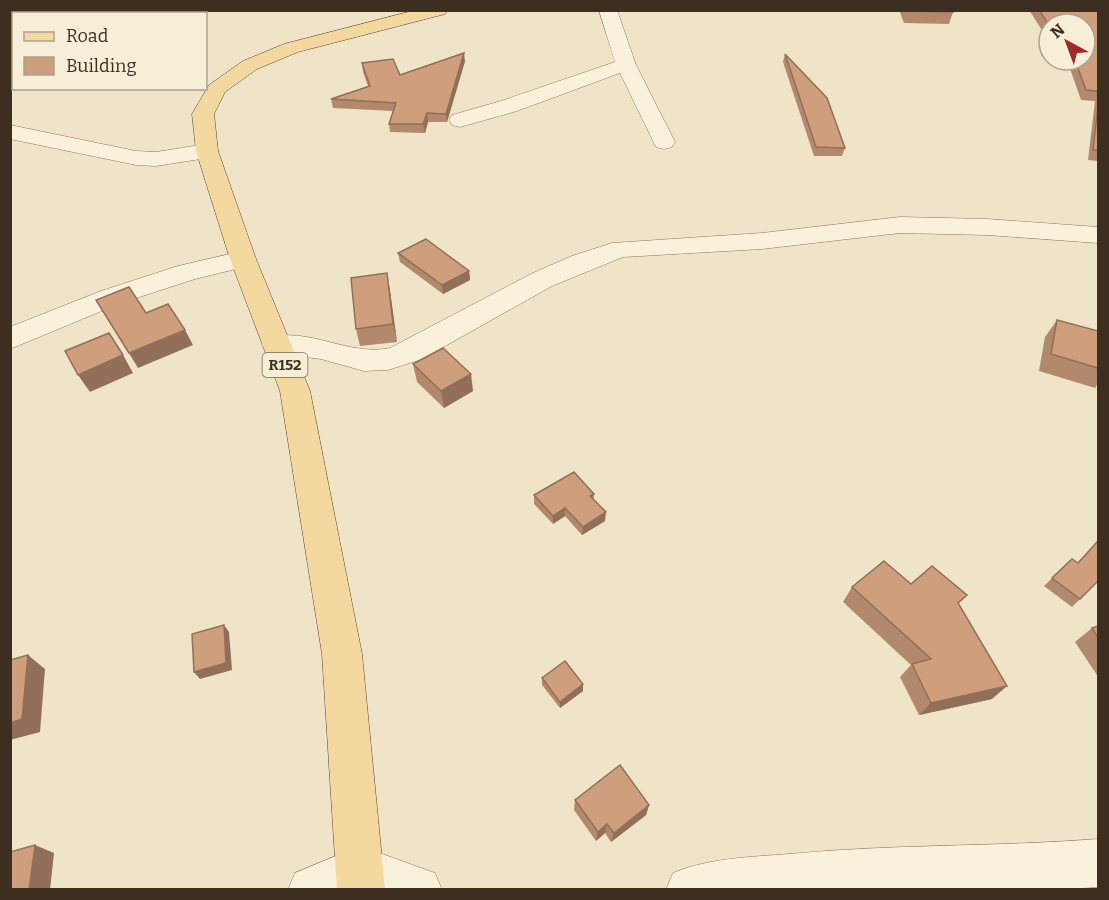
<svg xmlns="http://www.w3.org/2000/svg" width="1109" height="900" font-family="Bitter,serif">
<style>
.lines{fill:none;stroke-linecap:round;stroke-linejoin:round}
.minor-casing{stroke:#8d765c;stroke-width:1}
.primary-casing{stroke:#5b4430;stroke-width:1}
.minor{fill:#faf1dc;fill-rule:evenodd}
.primary{fill:#f3d9a0;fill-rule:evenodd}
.wall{fill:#b2896c}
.shaded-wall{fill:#916f58}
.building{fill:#cf9f7d;stroke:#916f58;stroke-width:1.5}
.labels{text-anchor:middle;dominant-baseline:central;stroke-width:6;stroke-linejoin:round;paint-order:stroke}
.shield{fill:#f7eed8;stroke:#756857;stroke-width:1.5}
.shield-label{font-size:15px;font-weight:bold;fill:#3d2e20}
</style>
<rect width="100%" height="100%" fill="#f0e4c8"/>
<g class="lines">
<defs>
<g id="minor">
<polygon points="599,10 617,10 636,65 675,142 672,147 664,149 656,147 620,73 517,111 460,127 452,125 449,120 452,115 501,101 615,62"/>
<polygon points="10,125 136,151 156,152 207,144 215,146 218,151 215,156 207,158 156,166 136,165 10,139"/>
<path d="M900,217L987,219L1098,227V243L987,235L900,233L762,249L623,257L552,286L422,359L388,370L364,371L321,359L267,352L262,345L267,338C309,326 349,357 390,348L533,273L572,256L612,243L762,233Z"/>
<polygon points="243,251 252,253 256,259 252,265 195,279 121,303 10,349 10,327 101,291 178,266"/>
<path d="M1098,839V887L1054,890H666L673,873C709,858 751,857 789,854C892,844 995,847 1098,839Z"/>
<polygon points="360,846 435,873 442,890 288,890 295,873"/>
</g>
<polygon id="primary" points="416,10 448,10 445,14 298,52 257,69 225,92 214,114 218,151 256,259 310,391 362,654 385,890 337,890 322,654 280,391 230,259 196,151 192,114 209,85 243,61 284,44"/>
</defs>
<use href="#minor" class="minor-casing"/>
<use href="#primary" class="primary-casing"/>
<use href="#minor" class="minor"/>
<use href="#primary" class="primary"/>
</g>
<g class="wall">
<polygon points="899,10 952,10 953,12 949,24 904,23"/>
<polygon points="1029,10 1098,10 1098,161 1088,160 1095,101 1081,100 1068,63 1063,63 1061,60 1085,60 1049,24 1049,41"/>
<polygon points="785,54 845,148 842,156 814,156 783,62"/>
<polygon points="465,61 447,122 428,122 425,133 390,132 389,124 393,111 333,108 331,99 368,86 363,72 362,63 400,75"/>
<polygon points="398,253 469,271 470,280 443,294 400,262"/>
<polygon points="390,291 397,342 360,346 356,329"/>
<polygon points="1057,320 1098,331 1098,383 1095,388 1039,371 1045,337"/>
<polygon points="413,364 473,391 444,408 417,382"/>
<polygon points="594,494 594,500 605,521 582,535 565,516 553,524 534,504 534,495"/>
<polygon points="1072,559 1080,599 1072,607 1044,586"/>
<polygon points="911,584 959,605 992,699 919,715 900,677 911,665 843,602 852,587"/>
<polygon points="1098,626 1098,675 1097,675 1075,642 1092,628"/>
<polygon points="542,678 583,691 560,708 542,685"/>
<polygon points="575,800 649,805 646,815 611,842 605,833 596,841 574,810"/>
</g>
<g class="shaded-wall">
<polygon points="464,53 465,61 447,122 446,114"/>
<polygon points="427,113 428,122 425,133 423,124"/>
<polygon points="469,271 470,280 443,294 442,285"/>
<polygon points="387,273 390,291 397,342 393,324"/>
<polygon points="185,330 193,345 138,368 129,353"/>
<polygon points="123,355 133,373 90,392 78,375"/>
<polygon points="471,374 473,391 444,408 441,391"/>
<polygon points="565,508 565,516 553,524 553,516"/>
<polygon points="606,512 605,521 582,535 583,527"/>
<polygon points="224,625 229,632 232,670 200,679 194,672"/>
<polygon points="28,655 45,669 40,732 10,740 10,723"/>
<polygon points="583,684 583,691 560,708 560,702"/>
<polygon points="1007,686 992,699 919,715 931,703"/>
<polygon points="649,805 646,815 611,842 614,833"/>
<polygon points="607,824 605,833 596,841 598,832"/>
<polygon points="35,845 54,853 50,890 29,890"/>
</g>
<g class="building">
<polygon points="908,10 952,10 953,12 908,11"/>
<polygon points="1039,10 1098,10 1098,91 1086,90 1075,60 1085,60 1085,24 1049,24 1049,25"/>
<polygon points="464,53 446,114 427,113 423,124 389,124 396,103 331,99 370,86 362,63 393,59 400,75"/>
<polygon points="785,54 827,98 845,148 816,147"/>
<polygon points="1098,106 1098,150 1093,150"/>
<polygon points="426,239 469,271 442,285 398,253"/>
<polygon points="387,273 393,324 356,329 351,278"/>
<polygon points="129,287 146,313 168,304 185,330 129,353 96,300"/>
<polygon points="1057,320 1098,331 1098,368 1051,354"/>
<polygon points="109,333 123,355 78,375 65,351"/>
<polygon points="443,348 471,374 441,391 413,364"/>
<polygon points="574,472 594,494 590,496 606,512 583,527 565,508 553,516 534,495"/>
<polygon points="1098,541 1098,581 1080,599 1052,578 1072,559 1078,563"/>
<polygon points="884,561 911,584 932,566 967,595 958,603 1007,686 931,703 912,664 931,659 852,587"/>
<polygon points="224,625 226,663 194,672 192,634"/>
<polygon points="1098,626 1098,638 1092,628"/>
<polygon points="28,655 22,719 10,723 10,660"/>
<polygon points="565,661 583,684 560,702 542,678"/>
<polygon points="620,765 649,805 614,833 607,824 598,832 575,800"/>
<polygon points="35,845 29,890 10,890 10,852"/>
</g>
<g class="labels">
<rect class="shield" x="262.5" y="353" width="45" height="24" rx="4.5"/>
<g class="shield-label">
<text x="285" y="365">R152</text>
</g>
</g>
<rect width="1109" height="900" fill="none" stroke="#3d2e20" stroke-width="24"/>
<rect x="12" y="12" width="195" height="78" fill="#f7eed8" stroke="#ada18e" stroke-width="1.5"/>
<rect x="24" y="32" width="30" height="9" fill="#f3d9a0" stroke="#ada18e" stroke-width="1.5"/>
<text x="66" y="42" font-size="18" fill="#3d2e20">Road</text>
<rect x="24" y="57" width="30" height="18" fill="#cf9f7d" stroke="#ada18e" stroke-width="1.5"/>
<text x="66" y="72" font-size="18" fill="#3d2e20">Building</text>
<g transform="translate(1067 42) rotate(319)"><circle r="28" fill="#f7eed8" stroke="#ada18e" stroke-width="1.5"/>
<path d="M0-4.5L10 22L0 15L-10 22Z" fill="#9e2a2b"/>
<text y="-9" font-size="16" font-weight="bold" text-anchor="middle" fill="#3d2e20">N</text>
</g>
</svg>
